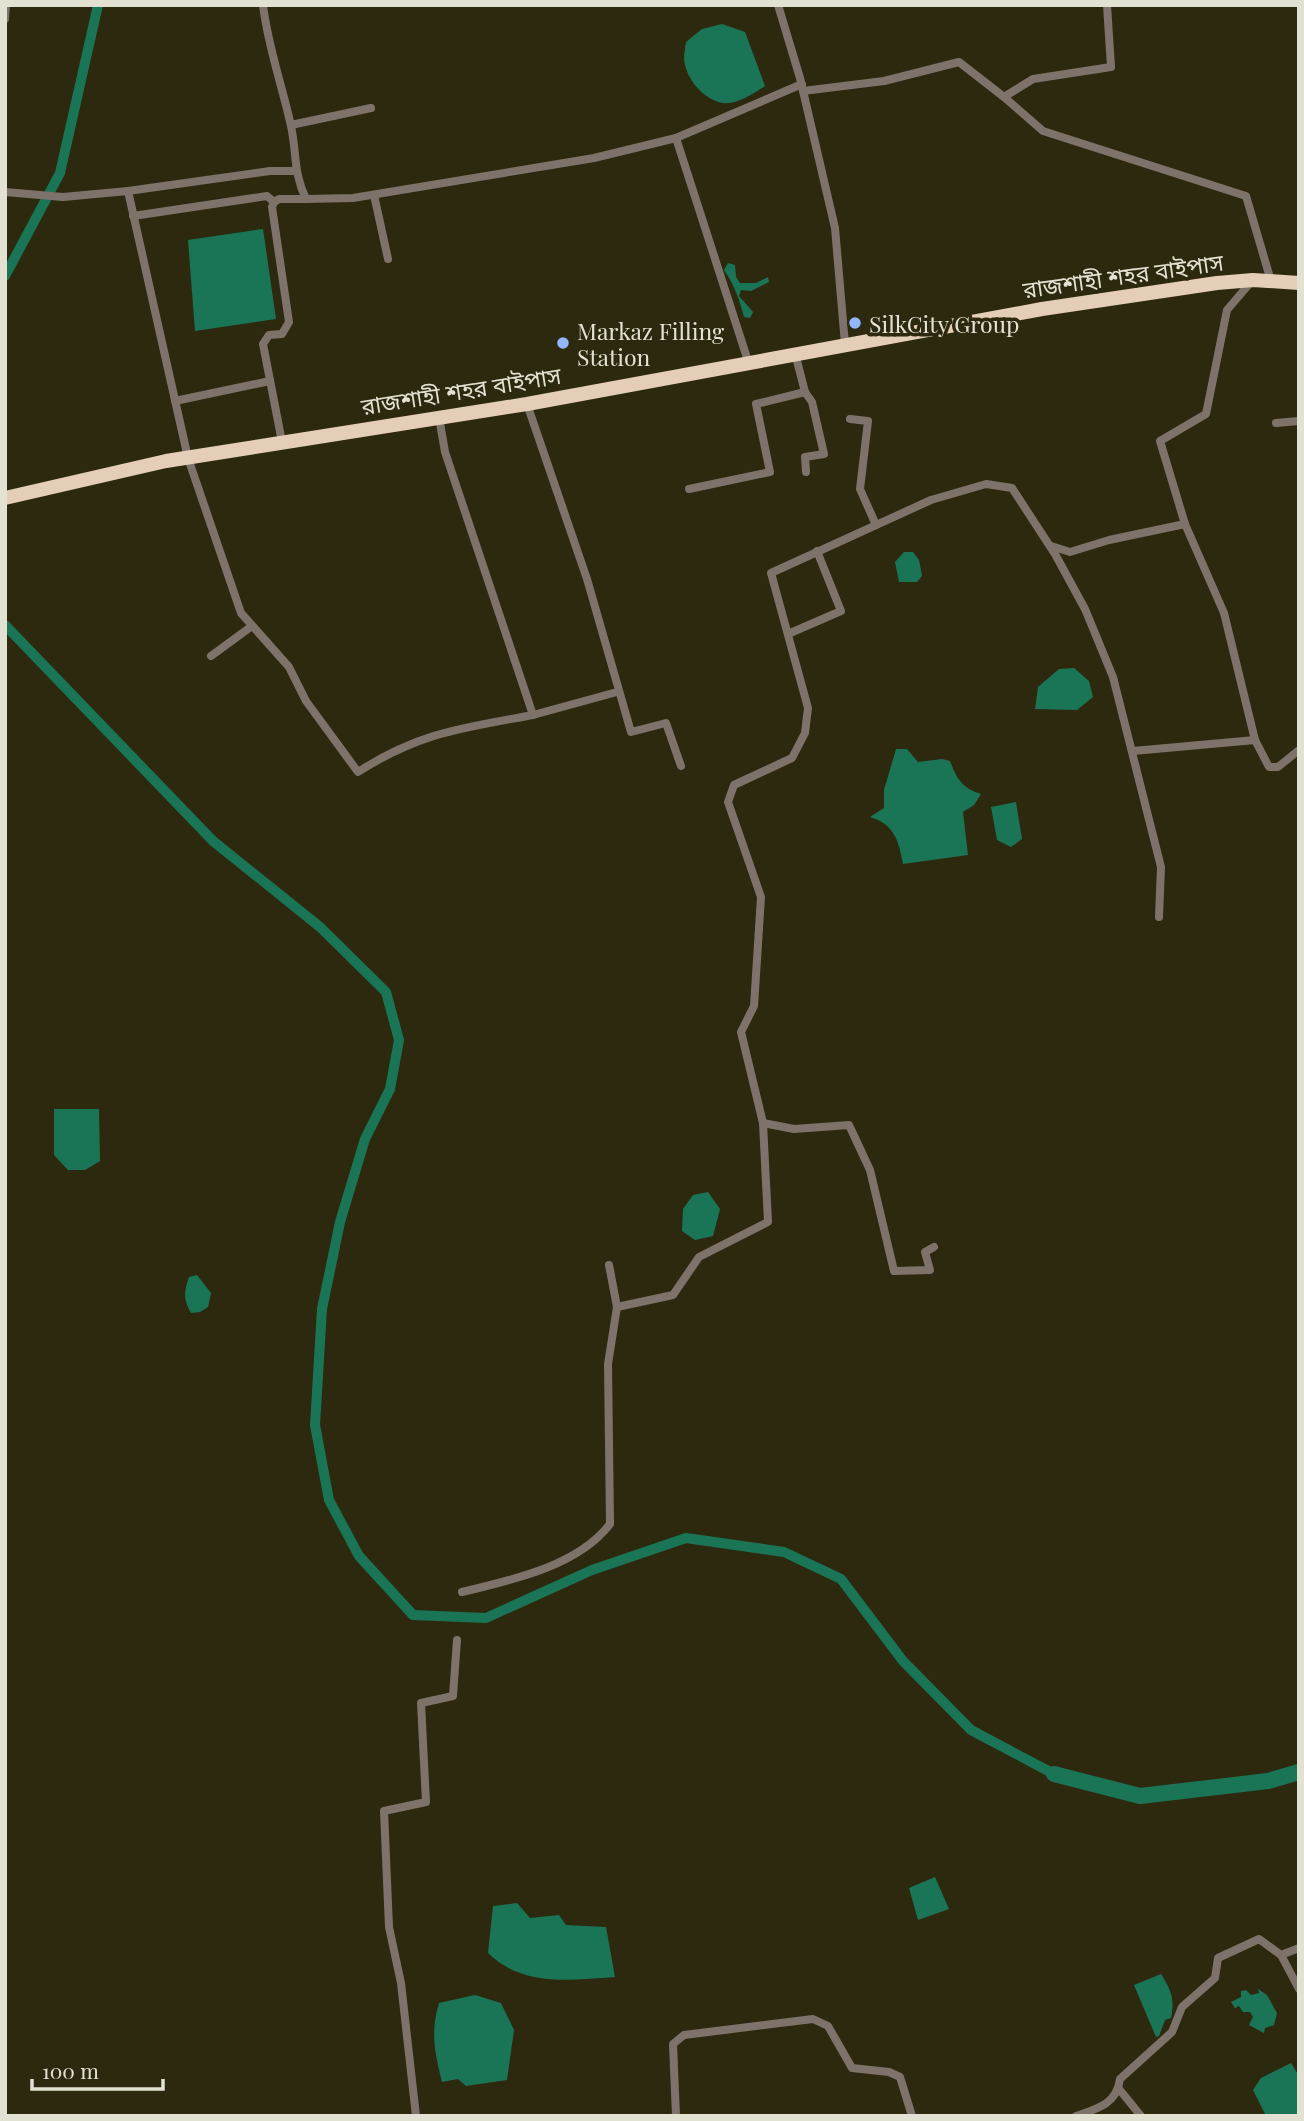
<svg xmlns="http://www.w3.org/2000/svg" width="1304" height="2121" font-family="'Playfair Display','Noto Sans Bengali',serif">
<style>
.water{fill:#1a7557}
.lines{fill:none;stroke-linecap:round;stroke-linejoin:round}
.canal{stroke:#1a7557;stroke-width:10}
.river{stroke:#1a7557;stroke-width:16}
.minor{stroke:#7d736a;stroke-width:8}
.trunk{stroke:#e4ceb8;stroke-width:14}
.poi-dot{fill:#93b7fd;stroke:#2d290f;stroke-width:2.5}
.labels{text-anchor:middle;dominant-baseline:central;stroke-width:7;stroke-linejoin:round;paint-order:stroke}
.street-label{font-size:23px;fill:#e3e1d2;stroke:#2d290f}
.poi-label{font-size:23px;fill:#e3e1d2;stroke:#2d290f;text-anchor:start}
</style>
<rect width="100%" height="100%" fill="#2d290f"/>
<g class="water">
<path d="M722,24L745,32L765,86C754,93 742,101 729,103C709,105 689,83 685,65C683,58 685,49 686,42L702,29Z"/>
<polygon points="263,229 276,319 195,331 188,240"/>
<path d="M728,263L735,265L736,277L740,283H756L768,277L769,282L751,291L741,290L739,296L753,312L750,318L744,317C740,301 734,284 724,270Z"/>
<polygon points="904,552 913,552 919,560 922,576 917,582 899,582 895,562"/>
<polygon points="1074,668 1089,681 1093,697 1077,710 1035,709 1038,687 1059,669"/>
<path d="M896,749H907L918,762L942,759L950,761C957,779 962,788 981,794L974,805L963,812L968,855L903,864C899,841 894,824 870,817L884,808V790Z"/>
<polygon points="1016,802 1022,839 1011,847 997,840 991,807"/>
<polygon points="54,1109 99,1109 100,1161 85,1170 68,1170 54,1155"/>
<polygon points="708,1192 720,1209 713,1236 695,1240 682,1231 683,1209 693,1195"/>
<path d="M197,1275L211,1293L208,1307L200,1312L191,1313C183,1300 184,1291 189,1277Z"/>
<polygon points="935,1877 949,1909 918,1920 909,1888"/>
<path d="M517,1903L530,1918L559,1915L566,1925L606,1927L615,1977C569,1980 523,1987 488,1953L493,1906Z"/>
<path d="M1161,1974C1171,1990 1175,1999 1171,2018L1165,2020L1159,2036L1156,2037L1134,1985Z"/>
<polygon points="1258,1989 1267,1995 1277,2013 1274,2025 1265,2028 1264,2033 1249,2025 1253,2017 1250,2012 1243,2012 1239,2006 1235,2008 1231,2002 1241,1997 1241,1991 1246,1990 1251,1995 1259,1993"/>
<path d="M475,1995L501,2003L514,2030L507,2080L466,2086L458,2079L442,2082C435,2053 430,2033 439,2003Z"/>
<polygon points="1291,2063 1299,2076 1299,2116 1266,2116 1253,2090 1261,2078"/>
</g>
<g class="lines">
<g class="canal">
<polyline points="5,276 60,173 98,5"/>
<polyline points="5,625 213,841 320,927 386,992 399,1040 390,1089 365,1139 340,1222 322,1309 315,1425 329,1500 359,1556 413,1615 486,1618 592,1570 686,1538 784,1552 841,1579 903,1661 971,1730 1054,1774"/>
</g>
<polyline class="river" points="1054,1774 1140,1796 1268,1781 1299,1772"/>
<g class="minor">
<path d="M263,5C268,47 282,85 291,126C297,154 293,172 306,199L353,198L594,158L676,138L802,84"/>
<polyline points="778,5 800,78 835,228 845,344"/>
<polyline points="5,19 6,5"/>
<polyline points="803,91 884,81 959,62 1004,97 1033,79 1111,67 1107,5"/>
<polyline points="1004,97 1043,131 1246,196 1271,281"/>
<polyline points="291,125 371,108"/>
<polyline points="676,138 748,361"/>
<path d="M294,171H270L128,191L188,458L241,613L289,667L306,701L358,772C420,732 463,728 533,715L445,452L439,417"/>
<polyline points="5,192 63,197 128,191"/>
<polyline points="374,195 388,259"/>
<polyline points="274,202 272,207 289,322 282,334 269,335 263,344 282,442"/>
<polyline points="274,202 279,199 306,199"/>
<polyline points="133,216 267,196 274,202"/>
<polyline points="1251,282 1227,310 1206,414 1160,441 1185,524 1224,613 1255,740"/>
<polyline points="805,392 812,402 824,454 805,457 806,472"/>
<polyline points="175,401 270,381"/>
<polyline points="527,404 587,579 631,732 666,723 681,766"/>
<polyline points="850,419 868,421 860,489 876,525"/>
<polyline points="1276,423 1299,421"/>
<polyline points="689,489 770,472 756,404 805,392 795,353"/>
<polyline points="1051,546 1070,552 1109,540 1185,524"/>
<polyline points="788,634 841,611 817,551"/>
<polyline points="211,656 252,626"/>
<polyline points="533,715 617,692"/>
<polyline points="1133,751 1255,740 1269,767 1278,767 1299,750"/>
<polyline points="763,1123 794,1129 849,1125 870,1170 894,1271 930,1270 925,1252 934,1247"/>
<polyline points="609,1265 617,1307"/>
<path d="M462,1592C512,1580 578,1566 610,1524L608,1364L617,1307L673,1295L699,1257L768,1222L763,1123L741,1032L754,1006L761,897L728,802L734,785L792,758L805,733L808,708L771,573L931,500L986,484L1012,488L1055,554L1085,609L1113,677L1161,867L1159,917"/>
<polyline points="1281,1955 1299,1989"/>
<polyline points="1119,2089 1141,2116"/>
<polyline points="416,2116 401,1983 389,1927 384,1811 426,1802 421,1703 453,1696 457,1640"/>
<polyline points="676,2116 673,2044 684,2035 813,2019 828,2026 852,2068 889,2072 900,2077 912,2116"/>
<path d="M1076,2116C1097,2109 1117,2104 1120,2079L1172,2032L1182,2007L1215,1978L1218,1958L1259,1939L1281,1955L1299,1948"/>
</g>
<polyline class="trunk" points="5,498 166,461 527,404 1042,309 1217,283 1253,280 1299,283"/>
</g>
<g class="poi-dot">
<circle cx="855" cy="323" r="7"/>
<circle cx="563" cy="343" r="7"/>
</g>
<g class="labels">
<g class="street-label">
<text transform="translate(1123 275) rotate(-8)">রাজশাহী শহর বাইপাস</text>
<text transform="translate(461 390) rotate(-9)">রাজশাহী শহর বাইপাস</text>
</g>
<g class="poi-label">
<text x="869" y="323">SilkCity Group</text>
<text x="577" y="330">Markaz Filling<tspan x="577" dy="26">Station</tspan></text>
</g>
</g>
<rect width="1304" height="2121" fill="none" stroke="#e3e1d2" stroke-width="14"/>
<path d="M32 2079v10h131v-10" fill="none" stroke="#e3e1d2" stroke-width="3.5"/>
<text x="42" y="2079" font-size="21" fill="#e3e1d2" stroke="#2d290f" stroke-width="5" paint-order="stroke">100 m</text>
</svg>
